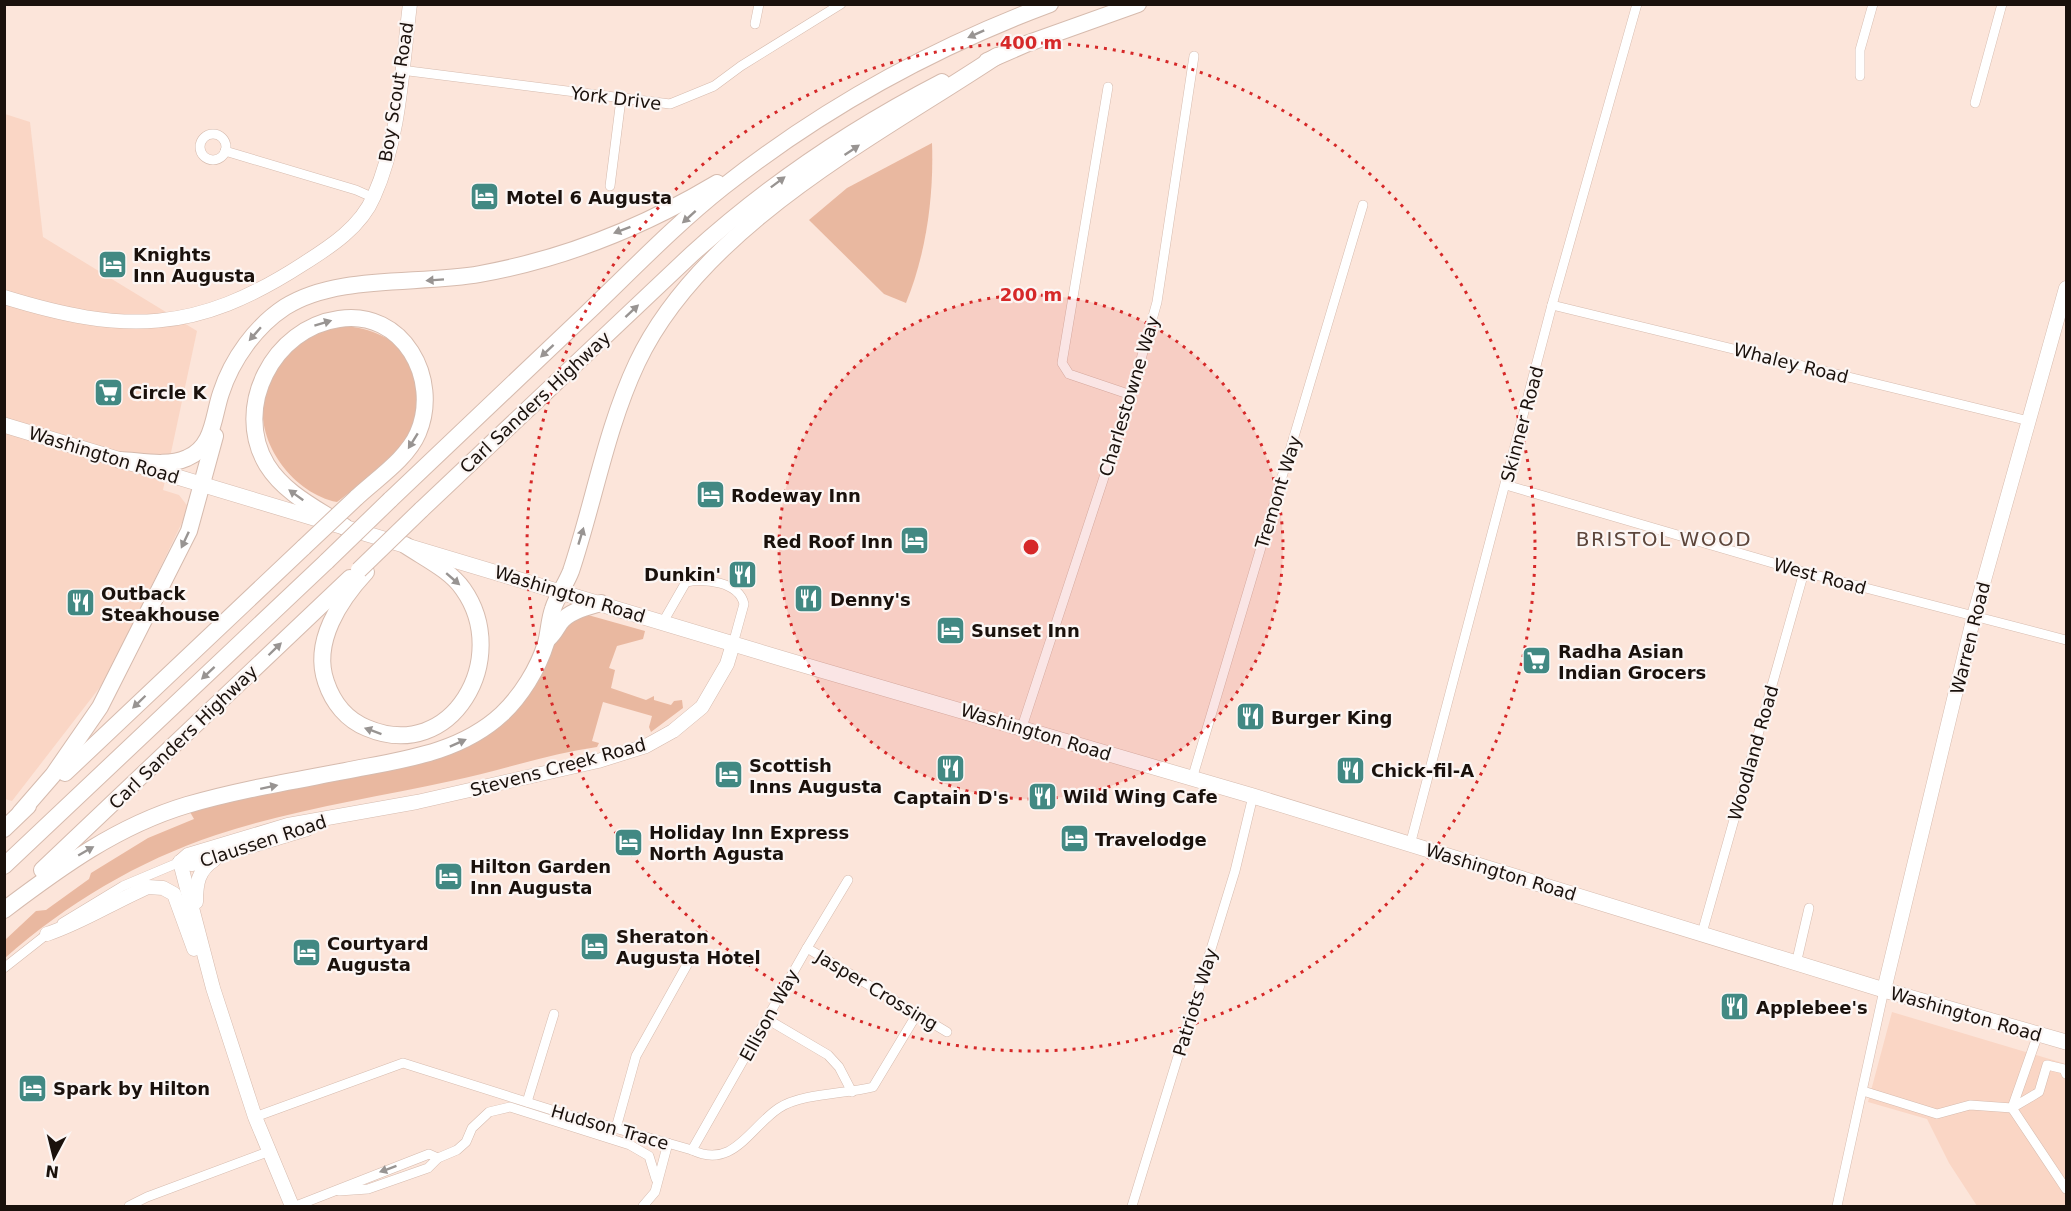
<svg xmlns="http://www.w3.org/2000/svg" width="2071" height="1211" font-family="'DejaVu Sans',sans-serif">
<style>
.built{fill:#fad6c5}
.green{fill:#e9b8a0}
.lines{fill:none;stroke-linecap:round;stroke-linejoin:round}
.street-casing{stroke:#d6bbae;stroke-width:10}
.secondary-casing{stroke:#d6bbae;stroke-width:15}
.primary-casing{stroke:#d6bbae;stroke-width:16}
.highway-casing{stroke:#d6bbae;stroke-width:18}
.street{stroke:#fff;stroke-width:9}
.secondary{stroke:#fff;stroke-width:14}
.primary{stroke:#fff;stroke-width:15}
.highway{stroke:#fff;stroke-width:16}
.highway-bridge-casing{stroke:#d6bbae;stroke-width:18;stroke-linecap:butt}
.highway-bridge{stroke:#fff;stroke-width:16}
.oneway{fill:#989492}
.ring{fill:none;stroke:#d62828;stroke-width:3;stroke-dasharray:3 6}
.labels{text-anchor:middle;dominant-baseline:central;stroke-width:4.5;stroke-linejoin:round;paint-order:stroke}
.street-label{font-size:18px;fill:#1a110c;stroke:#fcf6f4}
.poi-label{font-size:18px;font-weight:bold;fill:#1a110c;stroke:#fcf6f4;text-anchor:start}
.neighbourhood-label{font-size:20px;letter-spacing:1.5px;fill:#5d463b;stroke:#fcf6f4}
.centre{fill:#d62828;stroke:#fcf6f4;stroke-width:3}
.ring-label{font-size:18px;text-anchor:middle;font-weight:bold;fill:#d62828;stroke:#fcf6f4;stroke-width:4.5;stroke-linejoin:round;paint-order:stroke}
</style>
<rect width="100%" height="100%" fill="#fce5da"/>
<g class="built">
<polygon points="5,114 30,122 43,237 197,331 163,490 179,495 189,508 107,678 12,801 5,799"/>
<polygon points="1892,1012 2066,1064 2066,1206 1977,1206 1949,1163 1927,1119 1868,1102"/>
</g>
<g class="green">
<path d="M932,143C934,197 926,254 906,303L884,294L809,220L847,188Z"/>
<path d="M346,326C368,328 397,338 409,359C421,379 419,416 408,435C392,463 362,483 337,502C295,494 255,444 264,398C268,375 291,349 310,336C320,330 335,329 346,326Z"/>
<path d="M588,615L645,631L643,639L617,646L609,668L615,670L611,688L646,700L654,696V700L671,705L674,701L682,700L683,708L651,732L649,727L652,716L603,702L592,741L599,743L597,747C548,754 499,771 451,781C372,798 292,810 216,835C138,861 66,904 5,958V940L36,911L46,910L89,879L91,873L148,838L194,819L190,812L196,808L431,759L514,713L530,694L560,632L573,621Z"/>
</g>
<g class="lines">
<defs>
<g id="street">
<polyline points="755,24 759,4"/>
<polyline points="401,70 670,104 714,86 741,66 841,4"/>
<polyline points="1860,76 1860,50 1873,4"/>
<polyline points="1108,87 1062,363 1069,374 1131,395"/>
<polyline points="1975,103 2002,4"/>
<circle cx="213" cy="147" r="13"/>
<polyline points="225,151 356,190 374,198"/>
<polyline points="610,186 621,99"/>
<polyline points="1552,305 2029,421"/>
<polyline points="1506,485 1804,572 2066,640"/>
<path d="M663,622L686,582C705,578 739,582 744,604L733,644"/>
<polyline points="1022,727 1131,395 1157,302 1194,56"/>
<polyline points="1192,779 1363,205"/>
<polyline points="1410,845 1552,305 1637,4"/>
<polyline points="62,923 123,886 180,862"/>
<polyline points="1702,933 1804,572"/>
<polyline points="807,948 947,1032"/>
<polyline points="1796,964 1809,908"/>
<polyline points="4,968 51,931"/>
<polyline points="767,1019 828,1055 839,1067 852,1092"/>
<polyline points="1863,1091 1937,1114 1970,1105 2012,1108 2039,1092 2047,1065 2064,1069 2066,1074"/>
<polyline points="527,1102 554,1014"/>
<polyline points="2012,1108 2066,1189"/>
<polyline points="2012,1108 2038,1034"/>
<path d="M255,1117L403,1063L555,1111L692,1150C733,1170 750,1127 779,1108C802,1093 847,1094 873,1087L917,1014"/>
<polyline points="616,1128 636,1056 688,963"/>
<polyline points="692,1150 807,948 848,880"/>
<polyline points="339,1191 368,1189 428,1168 438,1158 457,1150 466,1142 472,1128 489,1112 510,1107 630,1145 649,1156 656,1179"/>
<polyline points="129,1206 147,1197 270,1151"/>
<polyline points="296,1206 429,1154 438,1158"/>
<polyline points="643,1206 655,1192 668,1143"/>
<polyline points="1132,1206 1235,871 1253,796"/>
<polyline points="1837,1206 1884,990"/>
</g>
<g id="secondary">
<path d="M4,297C124,334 195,334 303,264C330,247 361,227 374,196C400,138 402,67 410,4"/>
<polyline points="180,862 188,855 288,825 417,802 598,761 646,746 673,731 702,707 727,664 733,644"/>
<polyline points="180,862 213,988 255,1117 292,1206"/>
<polyline points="180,862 192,864 307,829"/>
<path d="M196,902C196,884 198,870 214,860"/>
<path d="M47,934C83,922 113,902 148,887L163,888L174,894L194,949"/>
<polyline points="1884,990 1974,616 2066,288"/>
</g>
<polyline id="primary" points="4,425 790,661 1253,796 1884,990 2066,1042"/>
<g id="highway">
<polyline points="987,61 1026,44 1138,4"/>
<path d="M120,460C141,461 167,467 187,458C214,447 213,416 221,393C232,359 256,326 285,307C337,274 419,285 480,274C563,259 645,226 717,183"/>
<path d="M390,500C455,438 521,376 587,313C631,271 675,225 723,187C822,109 932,48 1050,4"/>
<path d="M421,510L692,254C768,185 851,129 942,82"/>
<path d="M345,527C318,509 285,494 267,465C232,407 274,328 339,319C403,309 441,379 418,433C407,459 376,479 356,498"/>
<path d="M366,572C340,600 312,642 326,682C333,703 347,720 367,728C452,764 512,658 463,589C450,570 424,558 405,545"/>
<path d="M548,639C554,634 556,629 560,623C569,611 588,607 601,603"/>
<polyline points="65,773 304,547"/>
<polyline points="20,813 53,775 100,707 189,531 215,436"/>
<polyline points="4,829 28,806"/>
<polyline points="4,866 327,561"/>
<polyline points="42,870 350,578"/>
<path d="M4,910C61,867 117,826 187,805C238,790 293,781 345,771C400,760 459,754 502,714C521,696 538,669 546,643C549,632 549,620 553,609C557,596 566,584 571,571C594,502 606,429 637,363C702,225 875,137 997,56"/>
</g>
</defs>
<use href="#street" class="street-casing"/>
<use href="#secondary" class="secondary-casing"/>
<use href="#primary" class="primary-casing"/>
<use href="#highway" class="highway-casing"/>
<use href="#street" class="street"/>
<use href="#secondary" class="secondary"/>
<use href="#primary" class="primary"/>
<use href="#highway" class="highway"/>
<defs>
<g id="highway-bridge">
<polyline points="304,547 356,498"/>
<polyline points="327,561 390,500"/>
<polyline points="359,570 421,510"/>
</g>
</defs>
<use href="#highway-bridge" class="highway-bridge-casing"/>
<use href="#highway-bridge" class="highway-bridge"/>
</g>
<defs><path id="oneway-solid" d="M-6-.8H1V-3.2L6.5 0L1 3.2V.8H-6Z" transform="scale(1.5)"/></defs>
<g class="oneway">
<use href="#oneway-solid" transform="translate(976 34) rotate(156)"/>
<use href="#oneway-solid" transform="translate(852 150) rotate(-34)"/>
<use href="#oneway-solid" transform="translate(778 182) rotate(-37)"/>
<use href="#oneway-solid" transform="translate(689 217) rotate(138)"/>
<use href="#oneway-solid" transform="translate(622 230) rotate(159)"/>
<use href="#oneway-solid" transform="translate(435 280) rotate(176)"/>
<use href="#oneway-solid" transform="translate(632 311) rotate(-43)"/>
<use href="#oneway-solid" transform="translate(323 323) rotate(-17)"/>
<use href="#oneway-solid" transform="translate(255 334) rotate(131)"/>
<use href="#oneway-solid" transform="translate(547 351) rotate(137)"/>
<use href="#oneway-solid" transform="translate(413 441) rotate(122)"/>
<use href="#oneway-solid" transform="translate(296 495) rotate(-144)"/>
<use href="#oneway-solid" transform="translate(581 536) rotate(-73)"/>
<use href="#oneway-solid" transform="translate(185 540) rotate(115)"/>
<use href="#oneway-solid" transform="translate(453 579) rotate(41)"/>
<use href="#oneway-solid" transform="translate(275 649) rotate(-44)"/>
<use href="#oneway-solid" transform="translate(208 673) rotate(137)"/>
<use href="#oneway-solid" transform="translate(139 702) rotate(136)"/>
<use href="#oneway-solid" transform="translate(373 731) rotate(-160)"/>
<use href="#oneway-solid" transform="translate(458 743) rotate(-24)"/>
<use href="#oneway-solid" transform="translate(269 787) rotate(-12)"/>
<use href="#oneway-solid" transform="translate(86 851) rotate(-30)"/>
<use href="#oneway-solid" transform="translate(388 1169) rotate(160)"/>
</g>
<circle cx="1031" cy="547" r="252" fill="#d62828" fill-opacity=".12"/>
<g class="ring">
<circle cx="1031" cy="547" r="252"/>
<circle cx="1031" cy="547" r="504"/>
</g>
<defs>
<symbol id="hotel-square" viewBox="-11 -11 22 22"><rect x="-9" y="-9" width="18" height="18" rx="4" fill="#428983" stroke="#fcf6f4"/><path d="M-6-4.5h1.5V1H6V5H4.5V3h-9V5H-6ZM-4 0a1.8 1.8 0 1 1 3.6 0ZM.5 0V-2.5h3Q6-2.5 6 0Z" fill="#fff"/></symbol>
<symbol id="supermarket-square" viewBox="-11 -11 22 22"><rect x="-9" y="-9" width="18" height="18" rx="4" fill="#428983" stroke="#fcf6f4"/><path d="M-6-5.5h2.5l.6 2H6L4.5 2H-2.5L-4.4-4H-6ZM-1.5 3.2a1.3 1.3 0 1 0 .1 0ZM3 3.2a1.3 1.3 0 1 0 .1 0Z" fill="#fff"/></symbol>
<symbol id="restaurant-square" viewBox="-11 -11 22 22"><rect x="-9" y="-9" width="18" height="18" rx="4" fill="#428983" stroke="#fcf6f4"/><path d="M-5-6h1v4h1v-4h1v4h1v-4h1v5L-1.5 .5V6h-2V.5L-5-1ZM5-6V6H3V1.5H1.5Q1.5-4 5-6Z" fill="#fff"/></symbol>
</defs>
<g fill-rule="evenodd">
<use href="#hotel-square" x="468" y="180" width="33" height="33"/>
<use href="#hotel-square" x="96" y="248" width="33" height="33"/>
<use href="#supermarket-square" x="92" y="376" width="33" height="33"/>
<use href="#hotel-square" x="694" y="478" width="33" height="33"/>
<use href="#hotel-square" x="898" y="524" width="33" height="33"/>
<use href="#restaurant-square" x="726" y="558" width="33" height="33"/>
<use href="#restaurant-square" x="792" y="582" width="33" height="33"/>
<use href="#restaurant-square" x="64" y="586" width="33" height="33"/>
<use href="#hotel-square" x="934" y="614" width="33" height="33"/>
<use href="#supermarket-square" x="1520" y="644" width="33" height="33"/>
<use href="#restaurant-square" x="1234" y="700" width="33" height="33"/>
<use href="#restaurant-square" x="934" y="752" width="33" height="33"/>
<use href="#restaurant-square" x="1334" y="754" width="33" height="33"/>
<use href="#hotel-square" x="712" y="758" width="33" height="33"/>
<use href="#restaurant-square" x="1026" y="780" width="33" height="33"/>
<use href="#hotel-square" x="1058" y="822" width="33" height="33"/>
<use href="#hotel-square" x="612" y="826" width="33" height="33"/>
<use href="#hotel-square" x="432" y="860" width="33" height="33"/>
<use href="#hotel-square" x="578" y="930" width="33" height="33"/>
<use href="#hotel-square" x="290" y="936" width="33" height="33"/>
<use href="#restaurant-square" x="1718" y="990" width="33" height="33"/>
<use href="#hotel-square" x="16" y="1072" width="33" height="33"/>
</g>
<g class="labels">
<g class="street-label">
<text transform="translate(396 92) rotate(-81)">Boy Scout Road</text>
<text transform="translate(616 98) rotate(7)">York Drive</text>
<text transform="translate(1791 363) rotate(14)">Whaley Road</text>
<text transform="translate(1129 396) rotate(-73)">Charlestowne Way</text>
<text transform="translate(535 402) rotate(-43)">Carl Sanders Highway</text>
<text transform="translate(1522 424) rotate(-75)">Skinner Road</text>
<text transform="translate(104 455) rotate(17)">Washington Road</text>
<text transform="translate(1278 492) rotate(-73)">Tremont Way</text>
<text transform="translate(1820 576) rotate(15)">West Road</text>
<text transform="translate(570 594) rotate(17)">Washington Road</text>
<text transform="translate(1970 638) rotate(-76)">Warren Road</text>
<text transform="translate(1036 732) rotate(17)">Washington Road</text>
<text transform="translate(183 737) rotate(-44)">Carl Sanders Highway</text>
<text transform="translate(1753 753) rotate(-74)">Woodland Road</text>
<text transform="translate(558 767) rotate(-15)">Stevens Creek Road</text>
<text transform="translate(263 841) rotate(-18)">Claussen Road</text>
<text transform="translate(1501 872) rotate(17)">Washington Road</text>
<text transform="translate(877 990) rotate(31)">Jasper Crossing</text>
<text transform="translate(1195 1002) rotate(-73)">Patriots Way</text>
<text transform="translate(1966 1014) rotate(16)">Washington Road</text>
<text transform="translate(769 1015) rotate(-61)">Ellison Way</text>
<text transform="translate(610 1127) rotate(16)">Hudson Trace</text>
</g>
<g class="poi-label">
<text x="506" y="197">Motel 6 Augusta</text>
<text x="133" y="254">Knights<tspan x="133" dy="21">Inn Augusta</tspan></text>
<text x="129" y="392">Circle K</text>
<text x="731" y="495">Rodeway Inn</text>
<text x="893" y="541" text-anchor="end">Red Roof Inn</text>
<text x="721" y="574" text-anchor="end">Dunkin'</text>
<text x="101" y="593">Outback<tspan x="101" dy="21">Steakhouse</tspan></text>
<text x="830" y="599">Denny's</text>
<text x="971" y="630">Sunset Inn</text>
<text x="1558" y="651">Radha Asian<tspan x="1558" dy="21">Indian Grocers</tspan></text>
<text x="1271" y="717">Burger King</text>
<text x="749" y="765">Scottish<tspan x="749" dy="21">Inns Augusta</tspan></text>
<text x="1371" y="770">Chick-fil-A</text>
<text x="1063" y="796">Wild Wing Cafe</text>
<text x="951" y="797" text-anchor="middle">Captain D's</text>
<text x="649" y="832">Holiday Inn Express<tspan x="649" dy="21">North Agusta</tspan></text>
<text x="1095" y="839">Travelodge</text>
<text x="470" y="866">Hilton Garden<tspan x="470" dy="21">Inn Augusta</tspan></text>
<text x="616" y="936">Sheraton<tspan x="616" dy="21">Augusta Hotel</tspan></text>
<text x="327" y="943">Courtyard<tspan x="327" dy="21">Augusta</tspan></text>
<text x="1756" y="1007">Applebee's</text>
<text x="53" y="1088">Spark by Hilton</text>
</g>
<g class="neighbourhood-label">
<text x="1664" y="539">BRISTOL WOOD</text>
</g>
</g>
<circle cx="1031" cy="547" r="9" class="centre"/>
<g class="ring-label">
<text x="1031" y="49">400 m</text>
<text x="1031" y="301">200 m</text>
</g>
<rect width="2071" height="1211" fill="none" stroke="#1a110c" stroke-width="12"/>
<g transform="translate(54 1157) rotate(187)" stroke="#fcf6f4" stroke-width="4.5" paint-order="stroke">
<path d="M0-4.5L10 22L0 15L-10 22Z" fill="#1a110c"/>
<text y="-9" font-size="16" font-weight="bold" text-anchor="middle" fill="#1a110c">N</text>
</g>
</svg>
